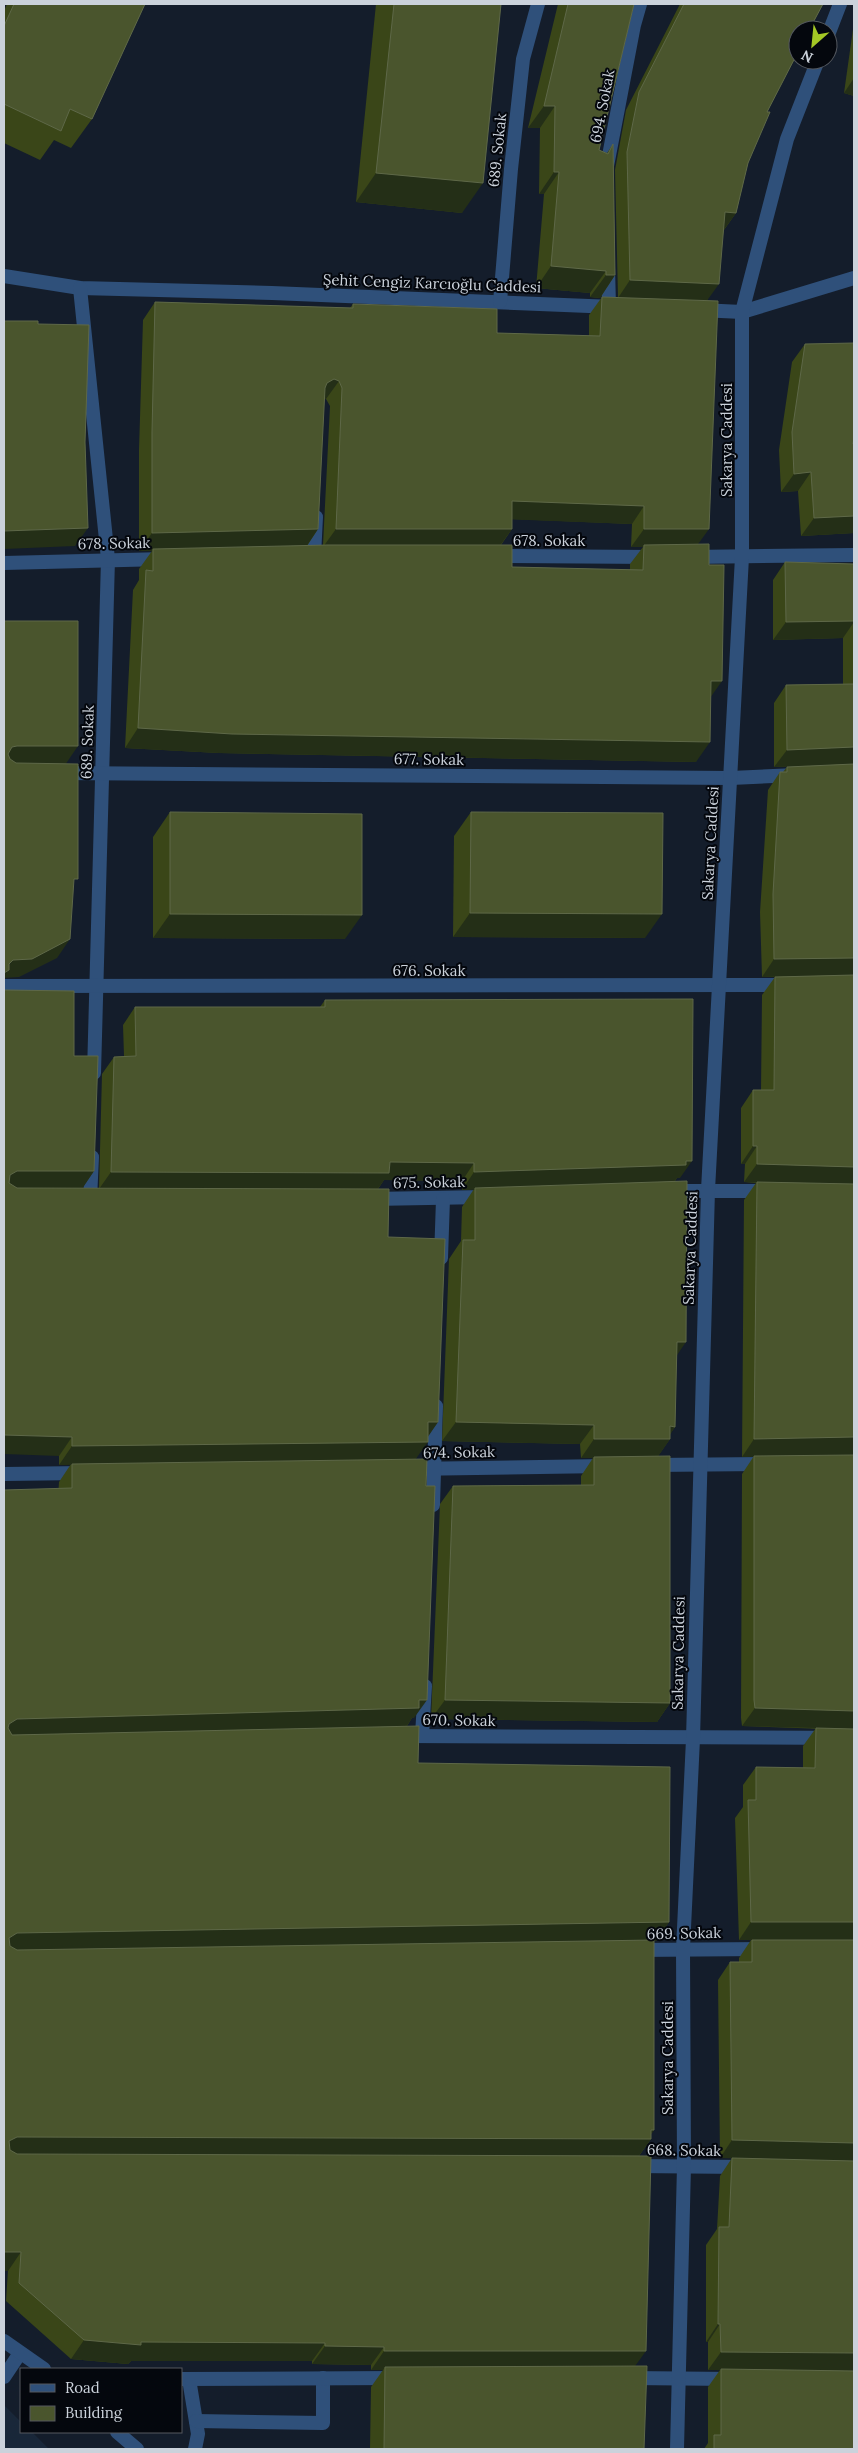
<svg xmlns="http://www.w3.org/2000/svg" width="858" height="2453" font-family="Lora,serif">
<style>
.built{fill:#192739}
.lines{fill:none;stroke-linecap:round;stroke-linejoin:round}
.service{stroke:#2f507a;stroke-width:14}
.minor{stroke:#2f507a;stroke-width:14}
.tertiary{stroke:#2f507a;stroke-width:14}
.wall{fill:#3a4618;fill-rule:evenodd}
.shaded-wall{fill:#242f17}
.building{fill:#4a552d;stroke:#5e6848}
.labels{text-anchor:middle;dominant-baseline:central;stroke-width:4;stroke-linejoin:round;paint-order:stroke}
.street-label{font-size:15px;fill:#cbd2db;stroke:#04070d}
</style>
<rect width="100%" height="100%" fill="#141d2b"/>
<polygon class="built" points="4,2405 21,2422 21,2432 32,2432 49,2449 4,2449"/>
<g class="lines">
<g class="service">
<polyline points="189,2379 198,2434 195,2449"/>
<polyline points="196,2421 323,2423 323,2378"/>
</g>
<g class="minor">
<polyline points="828,35 840,4"/>
<polyline points="607,166 634,25 640,4"/>
<polyline points="608,267 609,306"/>
<polyline points="4,276 80,288 272,293 614,307"/>
<polyline points="80,288 108,559 94,1073"/>
<polyline points="500,302 511,169 523,59 538,4"/>
<polyline points="700,310 742,312 854,278"/>
<polyline points="314,556 316,517"/>
<polyline points="495,556 654,557"/>
<polyline points="690,557 854,555"/>
<polyline points="4,563 164,559"/>
<polyline points="60,773 731,778 796,775"/>
<polyline points="4,986 786,985"/>
<polyline points="669,1191 768,1191"/>
<polyline points="90,1199 92,1157"/>
<polyline points="372,1199 485,1197"/>
<polyline points="441,1258 443,1199"/>
<polyline points="652,1465 768,1464"/>
<polyline points="409,1469 605,1466"/>
<polyline points="4,1474 83,1473"/>
<polyline points="433,1505 436,1406"/>
<polyline points="422,1735 425,1686"/>
<polyline points="400,1736 854,1738"/>
<polyline points="635,1950 764,1949"/>
<polyline points="633,2166 744,2167"/>
<polyline points="4,2377 20,2353"/>
<polyline points="629,2378 733,2379"/>
<polyline points="181,2379 395,2378"/>
<polyline points="677,2449 684,2166 683,1949 693,1739 708,1190 742,557 742,312 787,139 818,60"/>
</g>
<g class="tertiary">
<polyline points="4,2341 44,2369"/>
<polyline points="117,2432 137,2449"/>
</g>
</g>
<g class="wall">
<polygon points="7,4 145,4 92,119 71,148 54,140 40,160 4,143 4,11"/>
<polygon points="376,4 501,4 462,213 356,202"/>
<polygon points="558,4 634,4 599,150 607,153 613,144 615,275 600,298 590,297 590,293 536,288 544,194 539,194 540,128 528,128"/>
<path d="M680,4H823L767,112L748,163L736,213L724,230L707,301L698,544L709,565L711,697L696,762L219,753L125,748L133,590L139,580V569L152,551H139V450L143,320L155,302L350,308L353,304L497,333L589,336V315L602,297H618L615,170L626,110ZM324,398L326,399L330,406L323,545L307,546L318,529ZM512,519L632,524L631,547H643L630,564V570L512,567L501,545L512,529Z"/>
<polygon points="854,22 854,96 844,93"/>
<polygon points="805,344 853,444 854,533 801,536 798,491 781,492 779,450 792,362"/>
<polygon points="785,562 854,564 854,2449 704,2449 708,2443 708,2387 720,2370 708,2370 708,2342 706,2342 706,2245 717,2229 720,2176 732,2158 720,2158 718,1980 730,1962 739,1962 739,1958 751,1940 739,1940 735,1818 743,1807 743,1785 756,1767 803,1768 803,1746 816,1728 825,1729 742,1726 741,1718 742,1474 754,1456 742,1457 744,1200 756,1183 744,1182 745,1164 741,1164 741,1108 753,1090 761,1090 762,995 775,977 762,977 760,912 768,790 780,772 783,772 787,767 854,764 774,767 774,703 786,685 843,684 843,638 773,640 773,580"/>
<polygon points="170,812 345,939 153,938 153,837"/>
<polygon points="471,812 645,938 453,937 454,836"/>
<polygon points="325,1000 680,1178 677,1178 675,1181 676,1356 675,1427 670,1434 670,1439 658,1456 670,1703 657,1722 431,1719 440,1504 453,1486 581,1485 581,1476 593,1458 581,1458 580,1444 442,1441 449,1259 461,1241 462,1207 474,1189 462,1190 462,1181 384,1180 378,1189 388,1237 438,1422 428,1436 415,1460 414,1718 412,1718 407,1726 418,1763 669,1922 656,1941 654,1941 654,2130 651,2134 651,2139 639,2156 635,2366 644,2449 370,2449 371,2387 383,2370 371,2370 371,2365 312,2364 312,2361 131,2361 128,2364 71,2359 6,2301 59,1482 71,1464 59,1465 59,1456 74,1056 94,1171 82,1188 99,1188 102,1074 114,1057 124,1056 123,1025 135,1007 320,1007"/>
</g>
<g class="shaded-wall">
<polygon points="854,78 854,96 844,93"/>
<polygon points="544,106 555,106 540,128 528,128"/>
<polygon points="554,172 559,172 544,194 539,194"/>
<polygon points="376,173 483,183 462,213 356,202"/>
<polygon points="725,212 736,213 723,231"/>
<polygon points="551,266 606,271 590,293 536,288"/>
<polygon points="606,275 615,275 600,298 590,297"/>
<polygon points="630,280 719,284 706,302 618,298"/>
<polygon points="334,379 339,381 326,399 321,397 327,383"/>
<polygon points="811,472 798,491 781,492 794,474"/>
<polygon points="512,501 644,506 632,524 500,519"/>
<polygon points="854,516 854,533 801,536 814,518"/>
<polygon points="88,528 75,546 4,549 4,531"/>
<polygon points="318,529 306,547 153,549 152,551 139,551 152,533"/>
<polygon points="336,529 512,529 499,547 323,547"/>
<polygon points="644,529 709,529 696,547 644,545 643,547 631,547"/>
<polygon points="854,621 854,622 843,638 773,640 786,622"/>
<polygon points="711,681 722,681 708,701"/>
<polygon points="138,728 710,742 696,762 219,753 125,748"/>
<polygon points="17,746 78,746 65,765 4,764 4,759 12,747"/>
<polygon points="854,747 854,764 774,767 787,750"/>
<polygon points="470,913 662,914 645,938 453,937"/>
<polygon points="170,914 362,915 345,939 153,938"/>
<polygon points="70,939 57,958 19,977 4,978 4,971 13,960"/>
<polygon points="854,958 854,975 762,977 774,959"/>
<polygon points="753,1146 757,1146 745,1164 741,1164"/>
<polygon points="686,1161 692,1161 680,1178 677,1178 674,1182 462,1190 474,1172"/>
<polygon points="390,1162 474,1163 462,1181 384,1180 377,1190 99,1189 111,1172"/>
<polygon points="757,1164 854,1167 854,1185 744,1182"/>
<polygon points="17,1171 94,1171 82,1189 4,1189 10,1175"/>
<polygon points="677,1342 686,1342 673,1361"/>
<polygon points="428,1422 438,1422 425,1441"/>
<polygon points="456,1422 594,1425 580,1444 442,1441"/>
<polygon points="670,1426 675,1427 667,1439 670,1439 657,1458 594,1457 593,1458 581,1458 594,1439"/>
<polygon points="4,1435 72,1437 59,1456 4,1454"/>
<polygon points="854,1437 854,1455 742,1457 754,1439"/>
<polygon points="428,1442 415,1460 59,1465 72,1446"/>
<polygon points="419,1700 427,1700 414,1718 412,1718 406,1727 4,1737 9,1724 17,1719"/>
<polygon points="445,1700 670,1703 657,1722 431,1719"/>
<polygon points="755,1708 854,1711 854,1729 742,1726"/>
<polygon points="669,1922 656,1941 4,1951 9,1938 17,1933"/>
<polygon points="751,1922 854,1922 854,1940 739,1940"/>
<polygon points="654,2130 648,2139 651,2139 638,2157 4,2155 9,2141 17,2137"/>
<polygon points="732,2140 854,2143 854,2161 720,2158"/>
<polygon points="4,2252 21,2252 8,2271 4,2271"/>
<polygon points="718,2324 720,2324 708,2342 706,2342"/>
<polygon points="84,2340 141,2342 325,2343 312,2361 131,2361 128,2364 71,2359"/>
<polygon points="325,2346 384,2347 371,2365 312,2364"/>
<polygon points="384,2351 646,2351 633,2369 385,2367 383,2370 371,2370"/>
<polygon points="721,2352 854,2353 854,2371 708,2370"/>
</g>
<g class="building">
<polygon points="14,4 145,4 92,119 70,109 61,131 4,104 4,26"/>
<polygon points="394,4 501,4 483,183 376,173"/>
<polygon points="568,4 634,4 599,150 608,154 613,144 615,275 606,275 606,271 551,266 559,172 554,172 555,106 544,106"/>
<polygon points="684,4 823,4 809,30 798,30 798,52 767,112 770,112 748,163 736,213 725,212 719,284 630,280 627,152 639,92"/>
<polygon points="602,297 718,301 709,529 644,529 644,506 512,501 512,529 336,529 342,388 339,381 334,379 327,383 325,388 318,529 152,533 152,432 155,302 353,308 353,304 497,309 497,333 600,336"/>
<polygon points="4,321 38,321 38,324 89,325 85,442 88,528 4,531"/>
<polygon points="854,343 854,437 853,444 854,443 854,516 814,518 811,472 794,474 792,432 805,344"/>
<polygon points="709,544 709,565 724,565 722,681 711,681 710,742 232,734 138,728 146,570 153,571 153,549 328,545 512,545 512,567 643,570 644,545"/>
<polygon points="785,562 854,564 854,621 786,622"/>
<polygon points="4,621 78,621 78,746 17,746 12,747 8,754 10,759 16,763 78,764 78,879 74,879 70,939 32,959 13,960 9,964 9,970 4,973"/>
<polygon points="854,684 854,747 787,750 786,685"/>
<polygon points="854,764 854,958 774,959 773,894 780,772 787,772 787,767"/>
<polygon points="170,812 362,814 362,915 170,914"/>
<polygon points="471,812 663,813 662,914 470,913"/>
<polygon points="854,975 854,1167 757,1164 757,1146 753,1146 753,1090 774,1090 775,977"/>
<polygon points="4,990 74,991 74,1056 98,1056 94,1171 17,1171 10,1175 9,1183 17,1188 389,1189 388,1237 445,1239 438,1422 428,1422 428,1442 72,1446 72,1437 4,1435"/>
<polygon points="693,999 692,1161 686,1161 686,1165 474,1172 474,1163 390,1162 389,1173 111,1172 114,1057 136,1056 135,1007 325,1007 325,1000"/>
<polygon points="687,1181 686,1342 677,1342 675,1427 670,1426 670,1439 594,1439 594,1425 456,1422 463,1240 475,1240 475,1188"/>
<polygon points="757,1182 854,1184 854,1437 754,1439"/>
<polygon points="854,1455 854,1711 755,1708 754,1700 754,1456"/>
<polygon points="670,1456 670,1703 445,1700 453,1486 594,1485 594,1457"/>
<polygon points="427,1459 426,1486 435,1486 427,1700 419,1700 419,1708 17,1719 9,1724 8,1728 12,1735 419,1726 418,1763 670,1767 669,1922 17,1933 9,1938 10,1946 17,1950 654,1940 654,2130 651,2130 651,2139 17,2137 9,2141 10,2150 17,2154 651,2156 646,2351 384,2351 384,2347 325,2346 325,2343 141,2342 141,2345 84,2340 19,2283 21,2252 4,2252 4,1490 72,1488 72,1464"/>
<polygon points="816,1728 854,1729 854,1922 751,1922 748,1800 756,1800 756,1767 815,1768"/>
<polygon points="752,1940 854,1940 854,2143 732,2140 730,1962 752,1962"/>
<polygon points="732,2158 854,2161 854,2353 721,2352 720,2324 718,2324 719,2227 729,2227"/>
<polygon points="647,2366 644,2449 384,2449 385,2367"/>
<polygon points="721,2369 854,2371 854,2449 714,2449 714,2435 721,2435"/>
</g>
<g class="labels">
<g class="street-label">
<text transform="translate(602 106) rotate(-79)">694. Sokak</text>
<text transform="translate(497 150) rotate(-84)">689. Sokak</text>
<text transform="translate(432 283) rotate(2)">Şehit Cengiz Karcıoğlu Caddesi</text>
<text transform="translate(726 440) rotate(-90)">Sakarya Caddesi</text>
<text x="549" y="540">678. Sokak</text>
<text transform="translate(114 543) rotate(-1)">678. Sokak</text>
<text transform="translate(87 742) rotate(-88)">689. Sokak</text>
<text transform="translate(429 759) rotate(1)">677. Sokak</text>
<text transform="translate(710 843) rotate(-87)">Sakarya Caddesi</text>
<text x="429" y="970">676. Sokak</text>
<text transform="translate(429 1182) rotate(-1)">675. Sokak</text>
<text transform="translate(690 1248) rotate(-88)">Sakarya Caddesi</text>
<text transform="translate(459 1452) rotate(-1)">674. Sokak</text>
<text transform="translate(678 1653) rotate(-89)">Sakarya Caddesi</text>
<text transform="translate(459 1720) rotate(1)">670. Sokak</text>
<text transform="translate(684 1933) rotate(-1)">669. Sokak</text>
<text transform="translate(667 2058) rotate(-90)">Sakarya Caddesi</text>
<text transform="translate(684 2150) rotate(1)">668. Sokak</text>
</g>
</g>
<rect width="858" height="2453" fill="none" stroke="#cbd2db" stroke-width="10"/>
<rect x="20" y="2368" width="162" height="65" fill="#04070d" stroke="#54585f"/>
<rect x="30" y="2384" width="25" height="8" fill="#2f507a" stroke="#54585f"/>
<text x="65" y="2393" font-size="15" fill="#cbd2db">Road</text>
<rect x="30" y="2406" width="25" height="15" fill="#4a552d" stroke="#54585f"/>
<text x="65" y="2418" font-size="15" fill="#cbd2db">Building</text>
<g transform="translate(813 45) rotate(207)"><circle r="24" fill="#04070d" stroke="#54585f"/>
<path d="M0-4L9 19L0 12L-9 19Z" fill="#a4c825"/>
<text y="-8" font-size="14" font-weight="bold" text-anchor="middle" fill="#cbd2db">N</text>
</g>
</svg>
